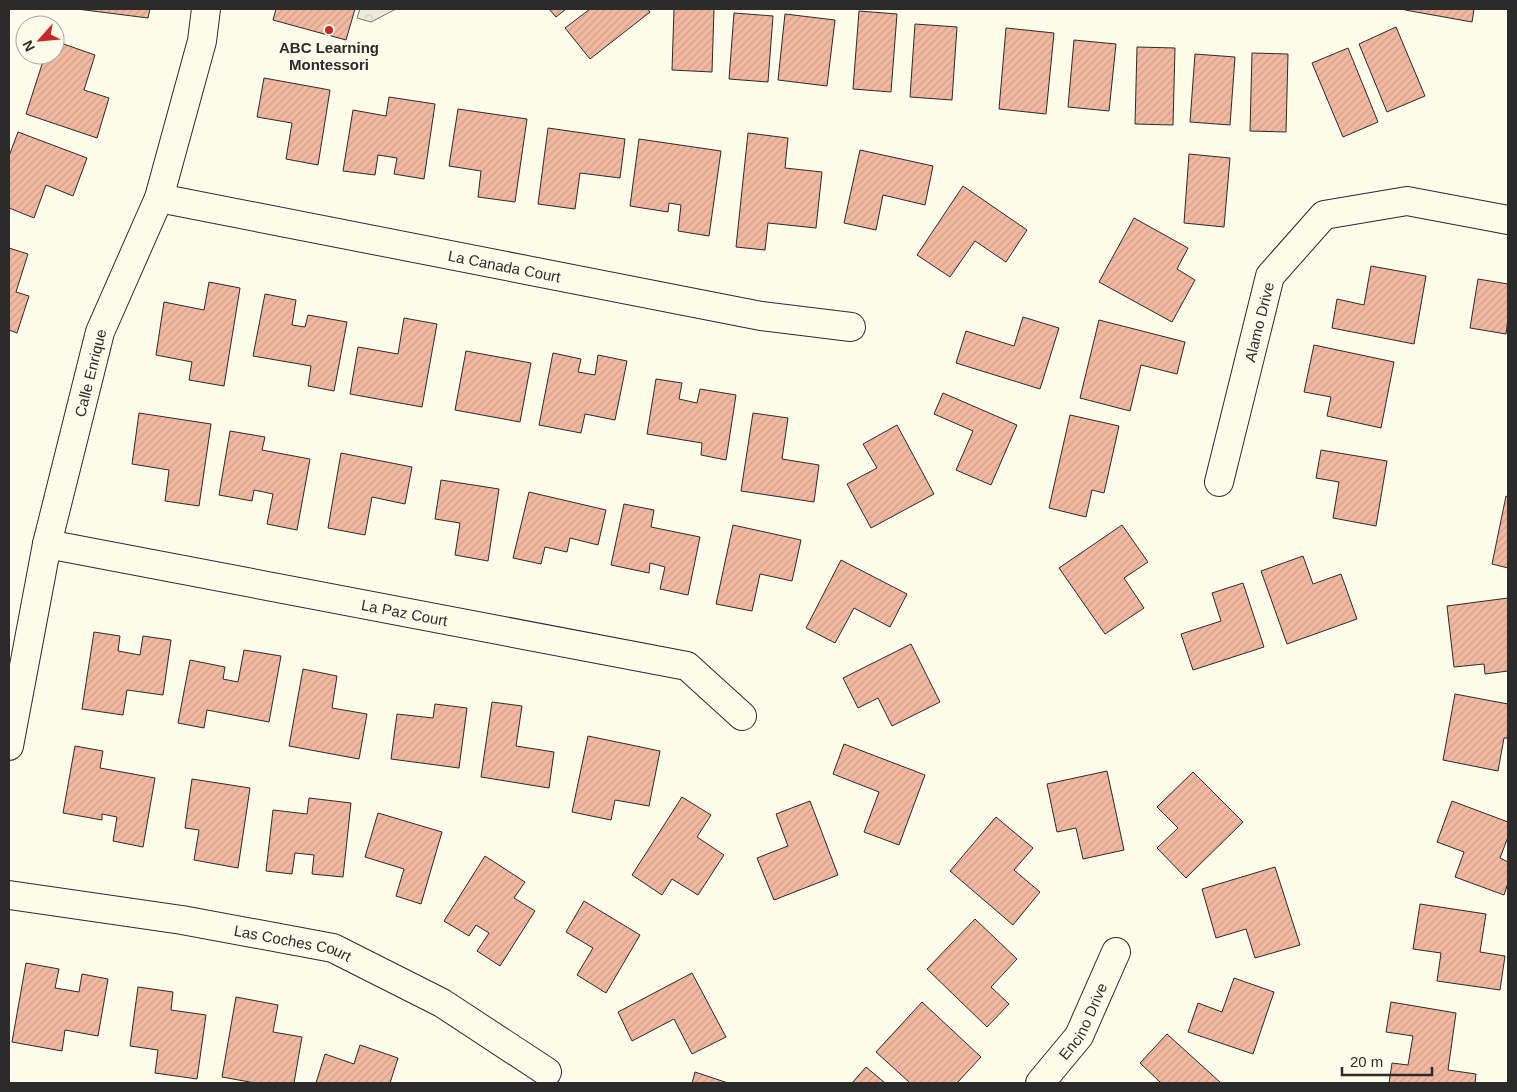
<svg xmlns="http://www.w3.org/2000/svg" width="1517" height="1092" font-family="Helvetica,sans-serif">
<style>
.park{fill:url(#park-crowns);stroke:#74746e}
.building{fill:url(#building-hatch);stroke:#2b2b2b}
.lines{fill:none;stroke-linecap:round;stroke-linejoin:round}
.minor-casing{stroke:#2b2b2b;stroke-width:30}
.minor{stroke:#fdfbea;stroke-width:28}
.poi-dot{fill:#c62828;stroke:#fdfbea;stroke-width:2}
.labels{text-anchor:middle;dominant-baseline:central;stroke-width:4;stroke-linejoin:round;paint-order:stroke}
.poi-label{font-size:15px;font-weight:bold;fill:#2b2b2b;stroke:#fdfbea}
.street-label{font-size:15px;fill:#2b2b2b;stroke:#fdfbea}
</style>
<defs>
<pattern id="park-crowns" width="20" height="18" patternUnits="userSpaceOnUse" patternTransform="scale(1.25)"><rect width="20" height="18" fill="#ecebdb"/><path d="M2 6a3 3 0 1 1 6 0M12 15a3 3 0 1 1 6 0" fill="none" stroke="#cbcabc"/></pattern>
<pattern id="building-hatch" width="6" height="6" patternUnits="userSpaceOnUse" patternTransform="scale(1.25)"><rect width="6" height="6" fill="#f2b8a0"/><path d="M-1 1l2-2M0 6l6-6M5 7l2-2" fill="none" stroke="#d09e8a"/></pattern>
</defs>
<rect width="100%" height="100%" fill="#fdfbea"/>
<polygon class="park" points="360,9 396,9 371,22 357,18"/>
<g class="building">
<polygon points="77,9 150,9 148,18"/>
<polygon points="276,9 355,9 346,40 273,20"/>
<polygon points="549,9 566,9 556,17"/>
<polygon points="590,9 648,9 650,12 590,59 565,28"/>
<polygon points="674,9 714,9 712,72 672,70"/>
<polygon points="1405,9 1474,9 1472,22 1405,10"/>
<polygon points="859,11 897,14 891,92 853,89"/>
<polygon points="734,13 773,16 768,82 729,79"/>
<polygon points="785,14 835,20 827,86 778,80"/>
<polygon points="915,24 957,27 952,100 910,97"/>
<polygon points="1396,27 1425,96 1387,112 1359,44"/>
<polygon points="1006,28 1054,33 1046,114 999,109"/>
<polygon points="1074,40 1116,44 1109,111 1068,107"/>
<polygon points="55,41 95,55 84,90 109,98 97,138 26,114 45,55 55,55"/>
<polygon points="1137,47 1175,48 1173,125 1135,124"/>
<polygon points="1348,48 1378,122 1343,137 1312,63"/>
<polygon points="1252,53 1288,54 1286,132 1250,131"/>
<polygon points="1195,54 1235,57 1230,125 1190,122"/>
<polygon points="264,78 330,90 318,165 286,159 292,123 257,117"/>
<polygon points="389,97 435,104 424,179 394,174 397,158 378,155 375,175 343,171 353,110 386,116"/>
<polygon points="458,109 527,119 515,202 478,197 481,171 449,166"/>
<polygon points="548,128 625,139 620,178 580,173 575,209 538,204"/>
<polygon points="18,132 87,158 73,196 46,185 34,218 9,208 9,156"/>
<polygon points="748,133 788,138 785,168 822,172 816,228 768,223 765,250 736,247"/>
<polygon points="639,139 721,151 709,236 678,231 681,205 669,203 668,212 630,206"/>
<polygon points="860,150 933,166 925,205 883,195 876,230 844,223"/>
<polygon points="1189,154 1230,158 1224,227 1184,223"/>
<polygon points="963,186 1027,230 1006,262 975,241 950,277 917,255"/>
<polygon points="1134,218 1188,248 1177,269 1195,280 1172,322 1099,282"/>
<polygon points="9,248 28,254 16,292 29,296 17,333 9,330"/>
<polygon points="1371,266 1426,276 1414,344 1332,328 1337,299 1364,305"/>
<polygon points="1478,279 1508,284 1508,319 1506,334 1470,328"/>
<polygon points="209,282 240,288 224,386 189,380 192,362 156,355 164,302 204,310"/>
<polygon points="265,294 296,300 292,325 305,327 308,315 347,322 334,391 308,386 311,366 253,356"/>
<polygon points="1023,317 1059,328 1040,389 956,363 966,331 1014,346"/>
<polygon points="404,318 437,324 422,407 350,394 358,347 398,354"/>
<polygon points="1099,320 1185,342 1177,374 1141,365 1130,411 1080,398"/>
<polygon points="1314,345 1394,362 1381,428 1327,416 1331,397 1304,392"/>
<polygon points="466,351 531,363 520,422 455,410"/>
<polygon points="553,353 581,359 578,372 595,375 598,355 627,361 615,420 585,414 581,433 539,425"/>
<polygon points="656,379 682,383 679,399 697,403 700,389 736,395 726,460 701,455 702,443 647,434"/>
<polygon points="943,393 1017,425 991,485 956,470 973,431 934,414"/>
<polygon points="139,413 211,424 199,506 165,501 169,470 132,464"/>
<polygon points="753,413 788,418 782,459 819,465 814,502 741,491"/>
<polygon points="1070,415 1119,426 1104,493 1092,490 1086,517 1049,508"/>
<polygon points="897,425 934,494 871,528 847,484 877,468 863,444"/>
<polygon points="230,431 265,437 262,450 310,459 297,530 267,524 273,494 254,490 252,501 219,495"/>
<polygon points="1321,450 1387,461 1376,526 1333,518 1339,482 1316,478"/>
<polygon points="341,453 412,467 405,504 372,497 365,535 328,528"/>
<polygon points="441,480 499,489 488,561 455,555 460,523 435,519"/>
<polygon points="529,492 606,510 598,545 570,538 567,552 545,547 541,564 513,558"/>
<polygon points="1506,496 1508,497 1508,568 1492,564"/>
<polygon points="624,504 654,510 651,527 700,537 688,595 660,589 665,567 650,563 649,573 611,565"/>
<polygon points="733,525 801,540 792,581 760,574 752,611 716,604"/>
<polygon points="1122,525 1148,562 1124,578 1144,608 1105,634 1059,568"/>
<polygon points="1303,556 1313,584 1341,574 1357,619 1287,644 1261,571"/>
<polygon points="841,560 907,594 890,627 854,608 835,643 806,628"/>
<polygon points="1243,583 1264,647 1193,670 1181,634 1221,621 1212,593"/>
<polygon points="1508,598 1508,671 1485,674 1484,664 1454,667 1447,606"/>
<polygon points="94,632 120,636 118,651 140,655 143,636 171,640 163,695 127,690 123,715 82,709"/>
<polygon points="911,644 940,702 892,726 878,698 858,708 843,678"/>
<polygon points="244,650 281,656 269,722 207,710 204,728 178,723 190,660 225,667 223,679 238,682"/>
<polygon points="303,669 337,676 332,708 367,714 359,759 289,746"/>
<polygon points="1455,694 1508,704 1508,738 1504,738 1498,771 1443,760"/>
<polygon points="492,702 522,706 516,746 554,752 549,788 481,777"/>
<polygon points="435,704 467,708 459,768 391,759 397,714 433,718"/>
<polygon points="588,736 660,751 649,806 615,800 611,820 572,812"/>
<polygon points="844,744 925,775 899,845 864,832 879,792 833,774"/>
<polygon points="75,746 103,751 100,768 155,778 143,847 113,841 117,817 102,814 102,820 63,813"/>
<polygon points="1107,771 1124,850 1083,859 1076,828 1057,832 1047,784"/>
<polygon points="1193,772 1243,822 1186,878 1157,848 1178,828 1157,807"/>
<polygon points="192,779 250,788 238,868 194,860 199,830 185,828"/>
<polygon points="682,797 711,815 697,837 724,855 698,895 672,879 662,895 632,875"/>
<polygon points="309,798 351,803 343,877 312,874 314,855 295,853 292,874 266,871 273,810 307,814"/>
<polygon points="810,801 838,875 774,900 757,858 788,846 776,814"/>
<polygon points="1452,801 1508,822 1508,837 1500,858 1508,862 1508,883 1504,895 1455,877 1464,852 1437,842"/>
<polygon points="378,813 442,832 421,904 396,896 404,869 365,857"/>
<polygon points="996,817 1033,848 1014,870 1040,892 1013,925 950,871"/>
<polygon points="485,856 525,882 514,898 535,911 500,966 477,951 489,933 476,925 469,936 444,921"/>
<polygon points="1275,867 1300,945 1255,958 1246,929 1216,938 1202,889"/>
<polygon points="584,901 640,935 606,993 577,975 593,948 566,932"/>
<polygon points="1420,904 1486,914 1480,952 1505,956 1500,990 1437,981 1441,953 1413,949"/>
<polygon points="975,919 1017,959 991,987 1009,1004 987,1027 927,969"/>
<polygon points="26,963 59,969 55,988 79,992 82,974 108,979 98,1036 65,1030 62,1051 12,1042"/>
<polygon points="692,973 726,1037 692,1054 674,1019 632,1041 618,1012"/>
<polygon points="1234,978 1274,992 1253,1054 1188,1032 1198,1003 1222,1012"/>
<polygon points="138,987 173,992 171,1010 206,1015 197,1079 155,1073 158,1050 130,1046"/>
<polygon points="236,997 278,1005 273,1032 302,1037 294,1083 255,1083 222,1077"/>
<polygon points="922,1002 981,1057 957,1083 910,1083 876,1052"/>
<polygon points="1391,1002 1456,1013 1448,1070 1476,1074 1475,1083 1389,1083 1392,1063 1408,1065 1413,1036 1386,1032"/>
<polygon points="1167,1034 1221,1083 1161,1083 1140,1063"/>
<polygon points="360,1045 398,1058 390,1083 316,1083 325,1054 354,1064"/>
<polygon points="866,1067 885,1083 852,1083"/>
<polygon points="695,1072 728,1083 692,1083"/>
</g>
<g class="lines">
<defs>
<g id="minor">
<path id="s1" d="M159,198L761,316L851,327"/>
<path id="s2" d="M1219,482L1270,276L1324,215L1407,201L1508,220"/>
<path id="s3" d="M47,544L687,666L742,716"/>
<path id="s4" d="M9,746L47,544L100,332L159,198L202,41L206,9"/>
<path id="s5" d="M9,895L182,920L333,948L442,1003L547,1072"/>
<path id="s6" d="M1040,1083L1079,1036L1116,952"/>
</g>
</defs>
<use href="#minor" class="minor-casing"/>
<use href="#minor" class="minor"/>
</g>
<circle class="poi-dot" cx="329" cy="30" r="5"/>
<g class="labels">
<g class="poi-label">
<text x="329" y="47">ABC Learning<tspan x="329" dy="17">Montessori</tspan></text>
</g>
<g class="street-label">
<text stroke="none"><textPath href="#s1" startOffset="352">La Canada Court</textPath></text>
<text stroke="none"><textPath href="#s2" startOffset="165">Alamo Drive</textPath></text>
<text stroke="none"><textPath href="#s4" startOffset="382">Calle Enrique</textPath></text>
<text stroke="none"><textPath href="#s3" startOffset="364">La Paz Court</textPath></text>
<text stroke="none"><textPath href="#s5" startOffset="288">Las Coches Court</textPath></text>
<text stroke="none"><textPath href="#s6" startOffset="76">Encino Drive</textPath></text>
</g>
</g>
<rect width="1517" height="1092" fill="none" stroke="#2b2b2b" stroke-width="20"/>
<g transform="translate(40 40) rotate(243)"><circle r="24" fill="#fdfbea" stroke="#a9a89e"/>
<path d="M0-4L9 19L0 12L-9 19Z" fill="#c62828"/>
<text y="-8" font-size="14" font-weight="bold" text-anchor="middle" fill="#2b2b2b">N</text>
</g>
<path d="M1342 1067v8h90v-8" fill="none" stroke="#2b2b2b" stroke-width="2.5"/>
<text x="1350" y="1067" font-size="15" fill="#2b2b2b" stroke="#fdfbea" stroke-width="4" paint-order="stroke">20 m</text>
</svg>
